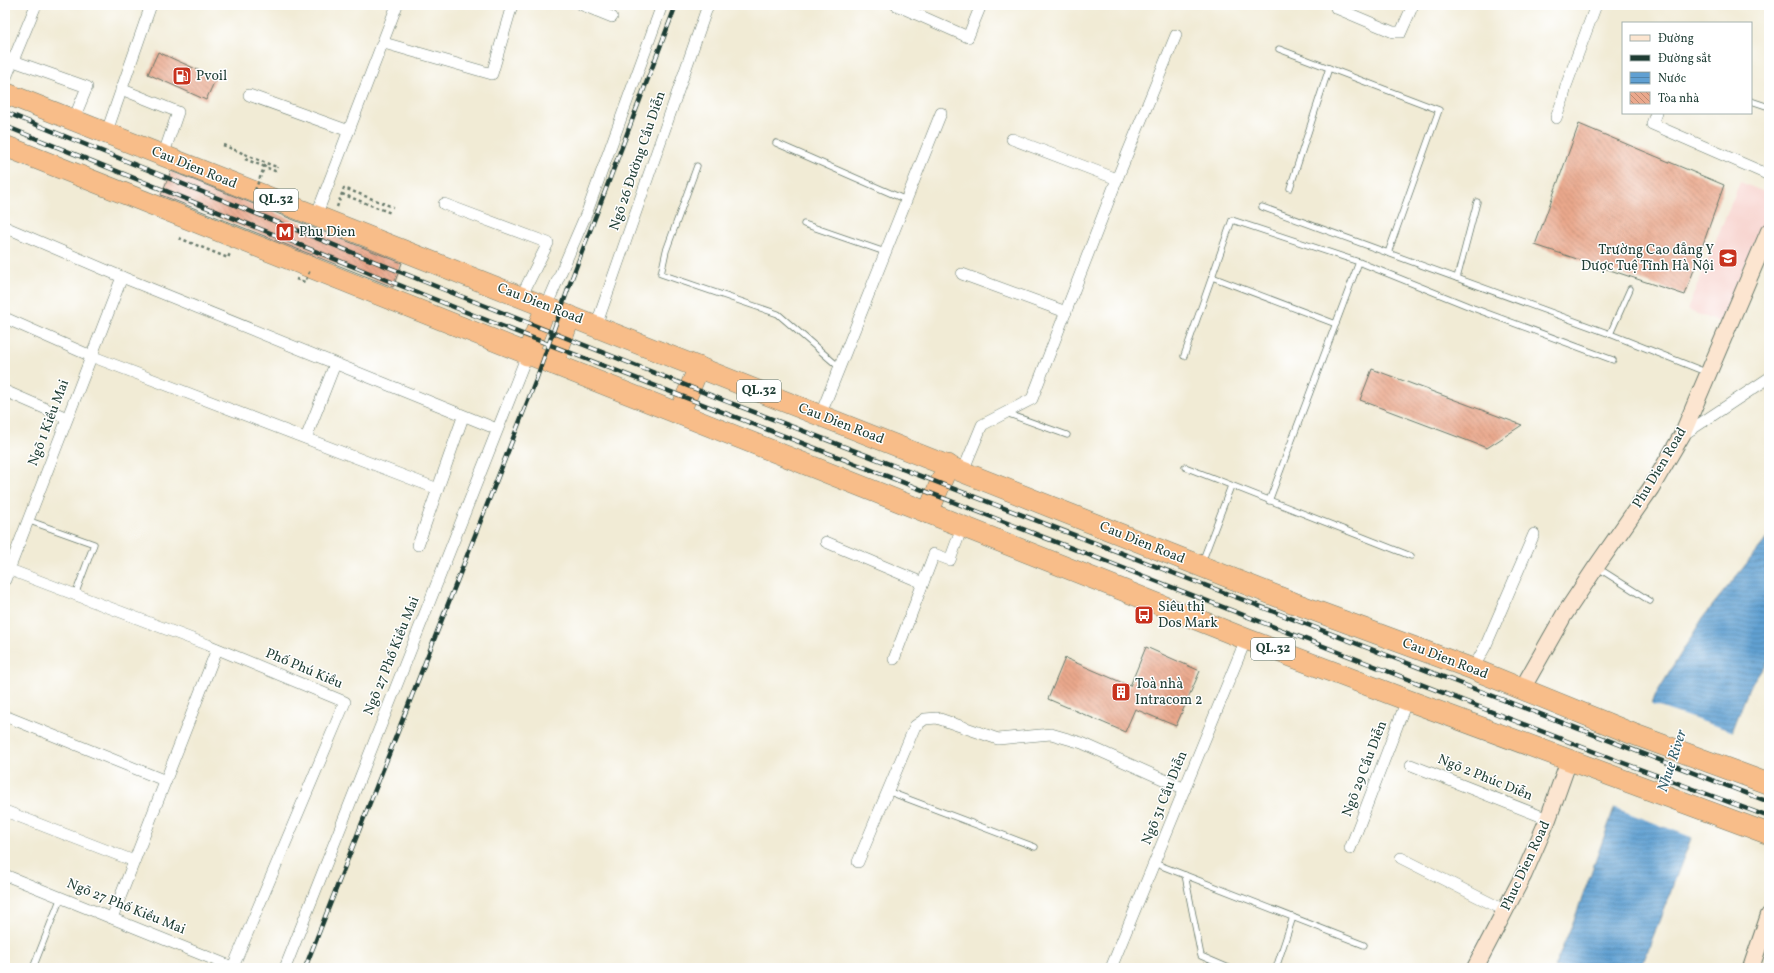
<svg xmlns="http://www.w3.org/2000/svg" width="1774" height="973" font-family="Vollkorn,serif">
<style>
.built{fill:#f7d0cb}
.water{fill:url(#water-rules);stroke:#406e83}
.pier{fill:#f1ebd5}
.building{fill:url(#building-back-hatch)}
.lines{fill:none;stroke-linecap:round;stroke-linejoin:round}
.lane-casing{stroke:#687a6c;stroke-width:7}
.street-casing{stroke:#687a6c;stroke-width:12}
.secondary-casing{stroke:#687a6c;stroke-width:18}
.highway-casing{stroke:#687a6c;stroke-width:22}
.path{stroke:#687a6c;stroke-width:2.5;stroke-dasharray:3 3;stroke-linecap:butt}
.lane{stroke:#fff;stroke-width:5.5}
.street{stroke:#fff;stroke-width:11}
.secondary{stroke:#fce5d0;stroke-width:16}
.highway{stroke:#f8bd89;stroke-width:21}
.rail-casing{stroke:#1f3d34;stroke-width:4.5}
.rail{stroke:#fff;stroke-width:3;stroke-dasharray:9;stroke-linecap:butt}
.path-bridge{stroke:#687a6c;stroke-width:2.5;stroke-dasharray:3 3;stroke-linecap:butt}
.labels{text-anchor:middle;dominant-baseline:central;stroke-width:3;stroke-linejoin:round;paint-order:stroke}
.shield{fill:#fff;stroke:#627771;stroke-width:1}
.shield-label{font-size:13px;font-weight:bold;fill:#1f3d34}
.poi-label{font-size:14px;fill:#1f3d34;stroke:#fff;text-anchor:start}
.street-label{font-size:14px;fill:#1f3d34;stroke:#fff}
.water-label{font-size:15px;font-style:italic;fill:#36606b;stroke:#fff}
</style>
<defs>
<pattern id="water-rules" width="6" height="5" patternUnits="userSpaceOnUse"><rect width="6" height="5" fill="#60a0d2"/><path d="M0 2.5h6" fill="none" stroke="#4f84ab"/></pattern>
<pattern id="building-back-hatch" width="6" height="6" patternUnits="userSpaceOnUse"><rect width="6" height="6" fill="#eaa88c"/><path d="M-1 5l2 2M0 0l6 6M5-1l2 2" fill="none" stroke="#bd8a73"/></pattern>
</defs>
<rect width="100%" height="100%" fill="#fff"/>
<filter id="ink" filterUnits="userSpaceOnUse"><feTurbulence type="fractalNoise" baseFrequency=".025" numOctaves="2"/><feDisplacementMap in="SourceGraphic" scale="8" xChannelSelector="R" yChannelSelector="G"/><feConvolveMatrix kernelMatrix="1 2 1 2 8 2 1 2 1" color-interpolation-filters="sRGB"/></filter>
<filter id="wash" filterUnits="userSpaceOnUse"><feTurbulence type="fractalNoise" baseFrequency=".012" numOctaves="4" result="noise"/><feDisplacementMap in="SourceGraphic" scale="16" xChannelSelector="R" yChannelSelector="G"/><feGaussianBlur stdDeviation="0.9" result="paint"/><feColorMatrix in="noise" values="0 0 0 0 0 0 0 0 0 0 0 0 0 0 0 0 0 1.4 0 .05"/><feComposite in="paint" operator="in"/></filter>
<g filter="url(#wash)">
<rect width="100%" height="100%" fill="#f1ebd5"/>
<polygon class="built" points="1740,182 1769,194 1769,207 1721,323 1687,310"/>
<polygon class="water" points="1769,536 1769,659 1749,688 1641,968 1554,968 1574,920 1655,696 1704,616"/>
<polygon class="pier" points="1650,704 1734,732 1694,838 1613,807"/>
<g id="blocks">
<g class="building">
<polygon points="158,52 216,78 206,100 148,74"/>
<polygon points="1579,124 1724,185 1685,295 1535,245"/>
<polygon points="171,171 402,263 393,287 161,195"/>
<polygon points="1372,369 1522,425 1487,448 1360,400"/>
<polygon points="1146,647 1200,671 1176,726 1135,709 1125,732 1048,699 1065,658 1130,686"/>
</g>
</g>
</g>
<g filter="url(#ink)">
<use href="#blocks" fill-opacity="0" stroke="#687a6c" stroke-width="1"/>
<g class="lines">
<defs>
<g id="lane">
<polyline points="1279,49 1439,110 1388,253"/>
<polyline points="1751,101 1769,107"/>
<polyline points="776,143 906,200"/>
<polyline points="697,166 666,251 661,274 778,314 839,367"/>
<polyline points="1290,188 1329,68"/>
<polyline points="1262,207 1610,334 1708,373"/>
<polyline points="804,224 885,252"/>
<polyline points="1359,262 1473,308 1613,360"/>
<polyline points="1212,277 1336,324"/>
<polyline points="1457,278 1477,202"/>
<polyline points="1610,334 1630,289"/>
<polyline points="1184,356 1232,220 1359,262 1269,501"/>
<polyline points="1006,413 1067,435"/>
<polyline points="1185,467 1411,556"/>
<polyline points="27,520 94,544 75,595"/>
<polyline points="1202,562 1231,486"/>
<polyline points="1598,568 1650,601"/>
<polyline points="887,791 1035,847"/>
<polyline points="1154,863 1364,945"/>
<polyline points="1185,875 1201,956 1229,968"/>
<polyline points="33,968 61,897"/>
<polyline points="1276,968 1293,917"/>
</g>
<g id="street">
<polyline points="582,5 612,17"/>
<polyline points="896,5 968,37 981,5"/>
<polyline points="1336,8 1393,32 1401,32 1413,5"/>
<polyline points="384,43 492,74 512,5"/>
<polyline points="5,58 87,87 73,121"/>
<polyline points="5,80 36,5"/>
<polyline points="121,89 178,112 163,156"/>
<polyline points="249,95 349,131"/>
<polyline points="1656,113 1652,124 1769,175"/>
<polyline points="1556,118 1563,99 1566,86 1596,5"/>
<polyline points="106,134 151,5"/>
<polyline points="1012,139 1117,179"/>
<polyline points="444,204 548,243 521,297"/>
<polyline points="316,216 397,5"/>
<polyline points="5,227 122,277 497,429"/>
<polyline points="962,274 1066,312"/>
<polyline points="546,307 587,212 662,5"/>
<polyline points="5,318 91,356 438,489"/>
<polyline points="596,326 708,5"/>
<polyline points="5,391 67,418"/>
<polyline points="820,416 941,113"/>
<polyline points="1683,435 1769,378"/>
<polyline points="306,438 335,364"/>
<polyline points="963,471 982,425 1032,399 1117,179 1176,35"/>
<polyline points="826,542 923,583"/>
<polyline points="418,545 463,417"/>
<polyline points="5,568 208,645 345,702 233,967"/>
<polyline points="5,580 122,277"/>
<polyline points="894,659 934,554 950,560 962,527"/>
<polyline points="1473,669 1486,645 1534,534"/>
<polyline points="5,716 166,781"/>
<polyline points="1411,765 1548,819"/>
<polyline points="5,811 134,861"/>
<polyline points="1350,849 1407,700"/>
<polyline points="1401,858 1506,911"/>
<polyline points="858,862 915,726 925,719 937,718 998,739 1051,734 1082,743 1185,789"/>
<polyline points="5,875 235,968"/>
<polyline points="112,918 217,649"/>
<polyline points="285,968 527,355"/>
<polyline points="1111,968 1246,639"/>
</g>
<g id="secondary">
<polyline points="1522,689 1564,615 1596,567 1651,488 1682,435 1769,231"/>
<polyline points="1475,968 1524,874 1548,819 1569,760"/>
<polyline points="1751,968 1769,915"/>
</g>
<g id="highway">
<polyline points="5,93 1294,603 1473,669 1633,734 1769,784"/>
<polyline points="5,146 1246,639 1407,700 1769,834"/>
<polyline points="527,355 546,307"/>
<polyline points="553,364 570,316"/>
<polyline points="679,414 699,367"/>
<polyline points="928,513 948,465"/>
</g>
</defs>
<use href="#lane" class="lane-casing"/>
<use href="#street" class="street-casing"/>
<use href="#secondary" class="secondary-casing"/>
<use href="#highway" class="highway-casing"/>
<g class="path">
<polyline points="223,145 266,163"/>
<polyline points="245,159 275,171 277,167"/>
<polyline points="342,194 391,213"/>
<polyline points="337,207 344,188 393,207"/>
<polyline points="179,238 228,258 230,253"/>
</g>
<use href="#lane" class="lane"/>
<use href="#street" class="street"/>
<use href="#secondary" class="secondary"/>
<use href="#highway" class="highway"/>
<defs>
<g id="rail">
<polyline points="5,112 440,288 728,402 1769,802"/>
<polyline points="5,126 476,316 1618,761 1769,817"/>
<polyline points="305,968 536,380 572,278 676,5"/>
</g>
</defs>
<use href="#rail" class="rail-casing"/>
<use href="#rail" class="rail"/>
<g class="path-bridge">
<polyline points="255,190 266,163 277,167"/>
<polyline points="296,279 305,282 310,270"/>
</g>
</g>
</g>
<defs>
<symbol id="fuel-square" viewBox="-11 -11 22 22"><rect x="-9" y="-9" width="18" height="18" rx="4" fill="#c8321e" stroke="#fff"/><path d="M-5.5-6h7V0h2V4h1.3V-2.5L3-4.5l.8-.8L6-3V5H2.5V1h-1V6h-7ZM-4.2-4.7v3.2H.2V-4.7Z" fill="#fff"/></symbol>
<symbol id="metro-square" viewBox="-11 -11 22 22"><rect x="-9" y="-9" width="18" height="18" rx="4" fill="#c8321e" stroke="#fff"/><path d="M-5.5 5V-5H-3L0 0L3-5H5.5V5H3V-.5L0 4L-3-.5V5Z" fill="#fff"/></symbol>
<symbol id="university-square" viewBox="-11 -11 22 22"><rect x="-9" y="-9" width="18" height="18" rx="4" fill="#c8321e" stroke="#fff"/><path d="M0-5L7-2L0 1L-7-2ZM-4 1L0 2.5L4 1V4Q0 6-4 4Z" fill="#fff"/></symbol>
<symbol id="bus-square" viewBox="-11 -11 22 22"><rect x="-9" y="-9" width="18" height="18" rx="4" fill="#c8321e" stroke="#fff"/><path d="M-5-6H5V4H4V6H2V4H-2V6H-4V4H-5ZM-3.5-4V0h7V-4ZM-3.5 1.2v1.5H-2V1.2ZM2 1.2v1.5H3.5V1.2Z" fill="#fff"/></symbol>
<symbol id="building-square" viewBox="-11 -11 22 22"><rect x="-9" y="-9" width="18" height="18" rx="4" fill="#c8321e" stroke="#fff"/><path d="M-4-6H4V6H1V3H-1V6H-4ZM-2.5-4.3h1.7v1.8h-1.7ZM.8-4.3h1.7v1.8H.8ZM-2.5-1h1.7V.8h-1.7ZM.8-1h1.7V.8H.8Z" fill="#fff"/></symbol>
</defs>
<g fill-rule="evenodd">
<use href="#fuel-square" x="171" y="65" width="22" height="22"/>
<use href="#metro-square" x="274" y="221" width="22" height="22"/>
<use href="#university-square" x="1717" y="247" width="22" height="22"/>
<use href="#bus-square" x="1133" y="604" width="22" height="22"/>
<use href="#building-square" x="1110" y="681" width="22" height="22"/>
</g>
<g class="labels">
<g class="shield">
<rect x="254" y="189" width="44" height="22" rx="3"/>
<rect x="737" y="380" width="44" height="22" rx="3"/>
<rect x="1251" y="638" width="44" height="22" rx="3"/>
</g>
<g class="shield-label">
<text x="276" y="200">QL.32</text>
<text x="759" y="391">QL.32</text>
<text x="1273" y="649">QL.32</text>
</g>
<g class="poi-label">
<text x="196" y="76">Pvoil</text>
<text x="299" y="232">Phu Dien</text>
<text x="1714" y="250" text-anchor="end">Trường Cao đẳng Y<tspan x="1714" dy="16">Dược Tuệ Tĩnh Hà Nội</tspan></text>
<text x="1158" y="607">Siêu thị<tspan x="1158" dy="16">Dos Mark</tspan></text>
<text x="1135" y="684">Toà nhà<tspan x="1135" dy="16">Intracom 2</tspan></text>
</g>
<g class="street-label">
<text transform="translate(638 161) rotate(-71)">Ngõ 26 Đường Cầu Diễn</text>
<text transform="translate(194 168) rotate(22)">Cau Dien Road</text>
<text transform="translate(540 304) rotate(21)">Cau Dien Road</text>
<text transform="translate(49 423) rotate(-69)">Ngõ 1 Kiều Mai</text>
<text transform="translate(841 424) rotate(21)">Cau Dien Road</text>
<text transform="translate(1660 468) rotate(-59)">Phu Dien Road</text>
<text transform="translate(1142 543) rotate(22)">Cau Dien Road</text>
<text transform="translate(392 656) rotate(-68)">Ngõ 27 Phố Kiều Mai</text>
<text transform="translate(1445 659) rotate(21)">Cau Dien Road</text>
<text transform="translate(304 669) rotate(23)">Phố Phú Kiều</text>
<text transform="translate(1365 769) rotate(-69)">Ngõ 29 Cầu Diễn</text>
<text transform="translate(1485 778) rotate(22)">Ngõ 2 Phúc Diễn</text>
<text transform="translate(1165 798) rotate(-68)">Ngõ 31 Cầu Diễn</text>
<text transform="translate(1526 866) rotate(-65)">Phuc Dien Road</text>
<text transform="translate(126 907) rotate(22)">Ngõ 27 Phố Kiều Mai</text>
</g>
<g class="water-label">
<text transform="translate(1673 761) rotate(-72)">Nhue River</text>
</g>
</g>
<rect width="1774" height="973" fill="none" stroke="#fff" stroke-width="20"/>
<rect x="1622" y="22" width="130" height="92" fill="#ffffff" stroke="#a5b1ae"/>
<rect x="1630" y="35" width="20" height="6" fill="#fce5d0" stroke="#a5b1ae"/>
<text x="1658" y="42" font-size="12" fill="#1f3d34">Đường</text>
<rect x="1630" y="55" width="20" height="6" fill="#1f3d34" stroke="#a5b1ae"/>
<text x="1658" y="62" font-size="12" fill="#1f3d34">Đường sắt</text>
<rect x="1630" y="72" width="20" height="12" fill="url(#water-rules)" stroke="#a5b1ae"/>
<text x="1658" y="82" font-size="12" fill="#1f3d34">Nước</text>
<rect x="1630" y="92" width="20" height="12" fill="url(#building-back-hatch)" stroke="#a5b1ae"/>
<text x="1658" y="102" font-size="12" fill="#1f3d34">Tòa nhà</text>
</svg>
